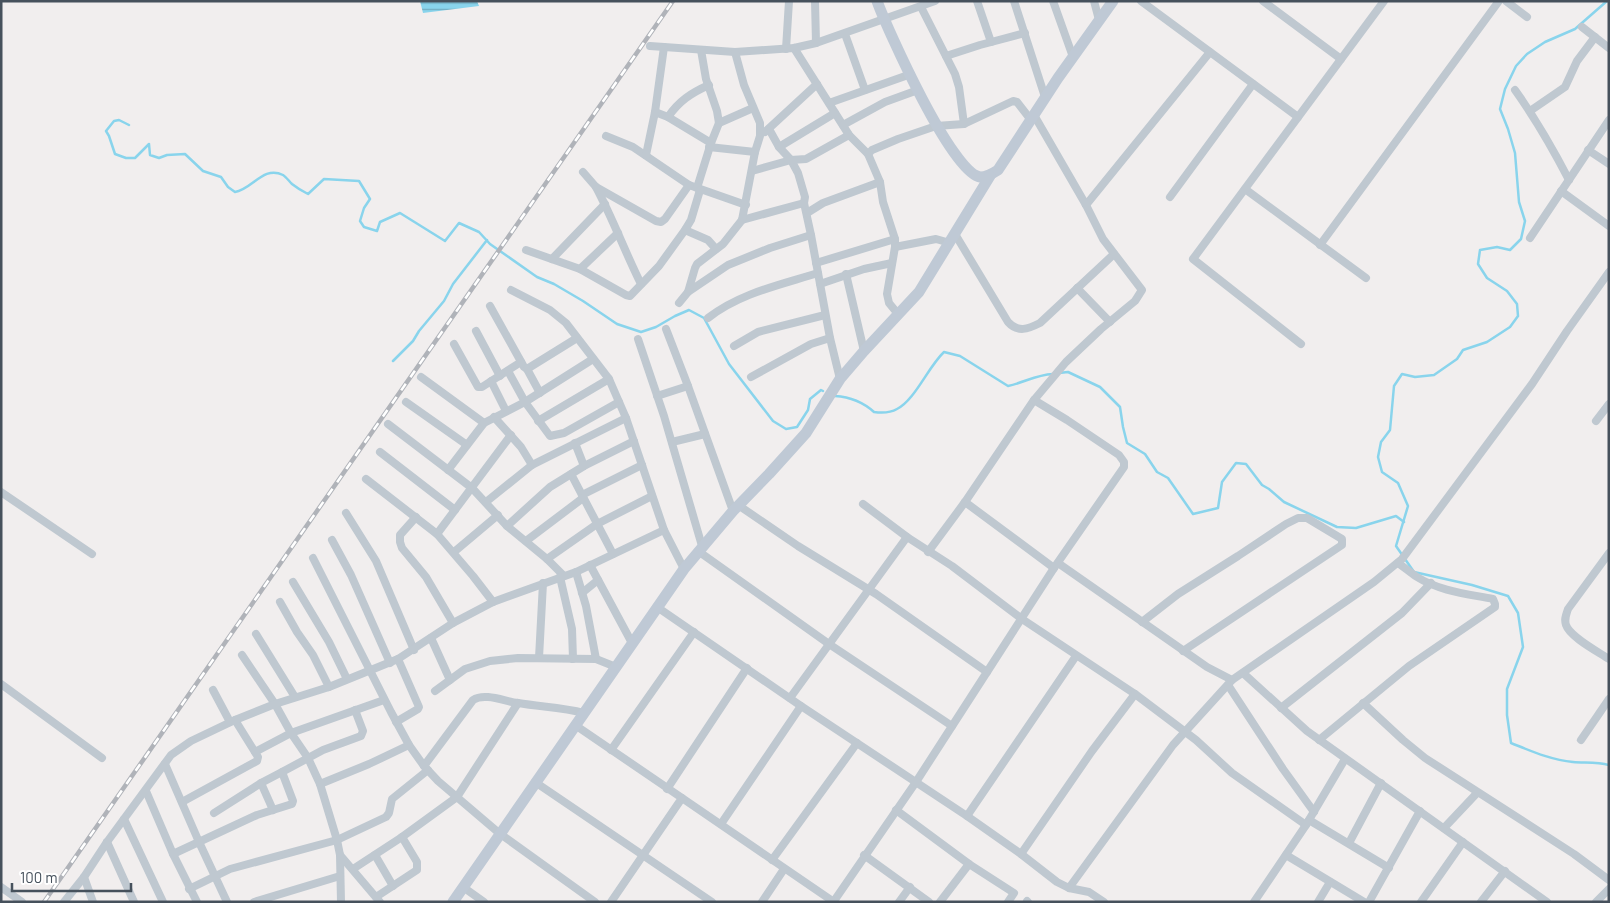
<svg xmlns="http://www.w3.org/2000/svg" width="1610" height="903" font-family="Barlow,sans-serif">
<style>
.water{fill:url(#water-rules)}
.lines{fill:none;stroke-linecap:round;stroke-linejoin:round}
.stream{stroke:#89d4ec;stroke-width:2.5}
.street{stroke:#bfc8d0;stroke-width:8}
.secondary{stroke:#bfc9d5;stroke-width:11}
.rail-casing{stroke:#b0b3b9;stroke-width:4.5}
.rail{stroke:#fff;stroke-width:2.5;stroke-dasharray:8;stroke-linecap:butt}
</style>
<defs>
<pattern id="water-rules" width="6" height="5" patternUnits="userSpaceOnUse" patternTransform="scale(1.25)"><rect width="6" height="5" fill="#89d4ec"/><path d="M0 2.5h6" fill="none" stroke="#72aec2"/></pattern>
</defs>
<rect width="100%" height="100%" fill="#f1eeee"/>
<polygon class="water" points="420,1 477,1 479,6 423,13"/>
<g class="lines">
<g class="stream">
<path d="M1607,1L1575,29L1545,42L1527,54L1516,66L1505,89L1500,109L1508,129L1515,153L1519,202L1525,221L1521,239L1510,250L1497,247L1480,250L1478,264L1487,278L1507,291L1517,304L1518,316L1510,327L1487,342L1463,350L1457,359L1434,375L1415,377L1402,374L1394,386L1390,430L1381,442L1378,457L1382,472L1398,483L1408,506L1396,546L1414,572L1472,585L1508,596L1518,613L1523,647L1507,689V715L1511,743C1531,751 1551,760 1573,762C1585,763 1597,762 1609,765"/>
<path d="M129,125L119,120L114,121L106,131L109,136L115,154L126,158H135L149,144L150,155L159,158L167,155L185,154L203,171L221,177L228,187L235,192C252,190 263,165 283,175C286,177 289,181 292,184C297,188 302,191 308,194L324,179L359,181L370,199L364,208L360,221L364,227L377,231L380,222L400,213L445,241L459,223L479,232L490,244L537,277L554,284L583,301L617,324L641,332L656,327L675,316L689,310L704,318L729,364L773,421L786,429L797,427L808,410L810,399L821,390L823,391"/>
<polyline points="393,361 413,341 419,331 444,301 453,284 487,240"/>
<polyline points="1059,373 1068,372 1100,387 1120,407 1123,427 1127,443 1145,454 1157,472 1168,478 1193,514 1218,508 1222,482 1236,463 1246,464 1262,485 1269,489 1284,502 1337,527 1356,528 1396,516 1404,522"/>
<path d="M835,396C850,397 863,402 874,412C881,413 890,413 897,409C915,400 928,367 944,352L960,356L1008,386C1026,382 1035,375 1053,374"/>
</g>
<g class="street">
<polyline points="815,1 816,43"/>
<polyline points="977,1 991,42"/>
<polyline points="1014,1 1045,97"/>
<polyline points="1053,1 1073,57"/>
<polyline points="1094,1 1099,20"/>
<polyline points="1141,1 1298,117"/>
<polyline points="1263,1 1341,59"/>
<polyline points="1506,1 1527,17"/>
<polyline points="921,7 955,74 959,87 964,124"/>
<polyline points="1582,27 1609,48"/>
<polyline points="845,34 865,90"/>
<polyline points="650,46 735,52 794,48 816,43 935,1"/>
<polyline points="794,48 849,135 868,154 880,182 883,202 895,239 895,247 887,294 889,303 898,314"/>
<polyline points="786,49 789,1"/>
<polyline points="946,56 980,45 1025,33"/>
<path d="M1515,90C1535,118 1553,149 1569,180"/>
<polyline points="829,103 911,74"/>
<polyline points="1530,111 1565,87 1577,61 1595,37"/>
<polyline points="655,112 668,117 711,143"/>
<path d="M668,117C679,101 691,93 709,85"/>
<polyline points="719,123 753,108"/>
<polyline points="843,125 885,102 918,90"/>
<polyline points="769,129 779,147 791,160 798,173 805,197 804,203 811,235 830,338 840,379"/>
<polyline points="765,132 817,84"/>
<polyline points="606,136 633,147 689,185 746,205"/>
<polyline points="709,147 755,152"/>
<polyline points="779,147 835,113"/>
<polyline points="1588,150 1609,164"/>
<polyline points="868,154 872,150 898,139 936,126 964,124 1013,101 1017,102 1031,120"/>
<polyline points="646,155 655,112 664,47"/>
<polyline points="752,171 791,160 806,159 849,135"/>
<polyline points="583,172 596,187 656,221 661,222 665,219 689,185"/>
<path d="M596,187C613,219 625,252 641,284"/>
<polyline points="697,188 711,143 719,123 717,111 706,79 701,50"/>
<polyline points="1245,189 1366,278"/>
<polyline points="1561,191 1609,226"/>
<polyline points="1170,197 1253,84"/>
<polyline points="1086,205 1210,52"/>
<polyline points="807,213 823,203 880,182"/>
<polyline points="742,220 804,203"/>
<polyline points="685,230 708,240 716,249"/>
<path d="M955,234L1008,322C1018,333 1028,329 1040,323L1114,254"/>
<polyline points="1530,238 1609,120"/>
<polyline points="1320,245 1499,1"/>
<polyline points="895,247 936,239 950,243"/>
<polyline points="526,250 580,269 626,295 630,296 659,266 685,230 691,220 700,190"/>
<polyline points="552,259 605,204"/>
<polyline points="816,263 895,239"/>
<polyline points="580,269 618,233"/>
<polyline points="846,274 864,351"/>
<polyline points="820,284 864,269 892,263"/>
<polyline points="1077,288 1110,322"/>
<polyline points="511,290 550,310 566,323 609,379 626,418 664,530 684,569"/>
<polyline points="688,292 728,265 770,248 811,235"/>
<polyline points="679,303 688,292 695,268 697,264 723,244 742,220 755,152 760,136 760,123 744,85 735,52"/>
<polyline points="490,306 524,367 527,369 577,338"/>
<path d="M708,318C740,293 780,285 818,273"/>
<polyline points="666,329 688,386 733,511"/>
<polyline points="476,331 500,376"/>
<polyline points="638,339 664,416 702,546"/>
<polyline points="454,344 478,387 482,387 521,362"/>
<polyline points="1301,344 1193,259 1384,1"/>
<polyline points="734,346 758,332 825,315"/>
<polyline points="527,369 540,393"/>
<polyline points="508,371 525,402 550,436 564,433 619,402"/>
<polyline points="421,377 484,423 448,470"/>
<polyline points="751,377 811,344 830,338"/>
<polyline points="491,381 506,411"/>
<polyline points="657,396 688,386"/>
<polyline points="406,402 467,445"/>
<polyline points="494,417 521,447 532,465"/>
<polyline points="538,421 609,379"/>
<polyline points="1596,421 1609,404"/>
<polyline points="484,423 525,402 593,359"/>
<polyline points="388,424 472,488 507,526 547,559 564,576"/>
<polyline points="672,442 705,434"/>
<polyline points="575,443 584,466"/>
<polyline points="380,452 455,510"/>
<polyline points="571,474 613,554"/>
<polyline points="366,479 437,534 473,576 493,602"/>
<polyline points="1,492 92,554"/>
<polyline points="582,495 642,465"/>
<polyline points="486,502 532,465 626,418"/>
<polyline points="965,502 1054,568"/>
<polyline points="863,504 907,537 952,566 1022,619 1135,694 1196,740 1232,773 1306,825"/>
<polyline points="738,505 798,546 876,594 987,672 916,782 834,901"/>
<polyline points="346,513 376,561 414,650"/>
<polyline points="416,517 400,535 400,542 402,548 426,577 453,623"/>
<polyline points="507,526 550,487 584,466 634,441"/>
<polyline points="437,534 511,435"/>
<polyline points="332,540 351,575 390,663"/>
<polyline points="526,541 583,498"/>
<polyline points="698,551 829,644 952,726"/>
<polyline points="454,552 498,515"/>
<polyline points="928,552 965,502 1034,400 1066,362 1101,329 1135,301 1142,290 1103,239 1086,205 1034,115"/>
<path d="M1609,553L1568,609C1566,615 1564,619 1566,625C1570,637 1597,651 1609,659"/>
<polyline points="313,558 391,712 409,745 424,766 438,781 499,833 595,902"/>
<polyline points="547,559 597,524 652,496"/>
<polyline points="1058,563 1207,667 1232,680 1173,745 1069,888"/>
<polyline points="590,565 632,643"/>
<polyline points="576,572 586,606 596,659"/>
<polyline points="560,577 572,629 573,659"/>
<polyline points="293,582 329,642 347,679"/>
<polyline points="582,593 598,580"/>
<polyline points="280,602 297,632 313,655 329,687"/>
<polyline points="657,607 801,706 967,816 1021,854 1057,882 1069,888 1089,892 1104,902"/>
<polyline points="1142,622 1178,594 1238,556 1286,524 1298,518 1307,518 1342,539 1342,545 1183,651"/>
<polyline points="256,634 295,697"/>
<polyline points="431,638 450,680"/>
<polyline points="242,655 275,704 291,733 255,752"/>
<polyline points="539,658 543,583"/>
<polyline points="987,672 1054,568 1124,467 1124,462 1119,455 1067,420 1034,400"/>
<polyline points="1243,673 1307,731 1547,902"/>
<polyline points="1232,680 1374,582 1402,559 1532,384 1567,331 1609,272"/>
<polyline points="1,684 102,758"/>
<polyline points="1228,685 1283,769 1314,812"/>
<polyline points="213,690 230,722"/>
<polyline points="435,691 465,669 490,661 518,658 596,659 616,667"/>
<polyline points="790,698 907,537"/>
<polyline points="1363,703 1403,740 1425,758 1574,854 1609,880"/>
<polyline points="1281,708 1402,613 1431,583"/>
<polyline points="396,722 418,709 419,707 398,659"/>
<polyline points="575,725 682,798 611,902"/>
<path d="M1319,740L1409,666L1495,607V604L1493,599C1468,594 1439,591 1417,577C1411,573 1405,568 1398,563"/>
<polyline points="1581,740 1609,699"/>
<polyline points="611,750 694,632"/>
<polyline points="165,764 199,842 227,902"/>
<path d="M424,766L473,700C485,692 506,702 518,703C541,707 562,707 584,713"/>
<polyline points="535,782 712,902"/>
<polyline points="261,783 273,810"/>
<polyline points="320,784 308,758 291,733 384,700"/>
<polyline points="667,789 747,668"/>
<polyline points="146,791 173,854 197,902"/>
<polyline points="682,798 834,902"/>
<polyline points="182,802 257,761 258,757 235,720"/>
<polyline points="896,810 969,864 1014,893 1008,902"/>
<polyline points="214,813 261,783 282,772"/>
<polyline points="967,816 1076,656"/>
<polyline points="124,819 163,902"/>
<polyline points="1309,820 1389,868"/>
<polyline points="721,824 801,706"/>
<polyline points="1444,828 1477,793"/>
<polyline points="107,842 134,902"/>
<polyline points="1349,843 1381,783"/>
<polyline points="173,854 257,815 292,804 293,801 282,772 323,750 361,736 363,731 355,710"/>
<polyline points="1021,854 1092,751 1135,694"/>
<polyline points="340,855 341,902"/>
<polyline points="375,855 393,886"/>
<polyline points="864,855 929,902"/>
<polyline points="1286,855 1364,902"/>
<polyline points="772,860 857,743"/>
<polyline points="353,869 402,837 457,797 518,703"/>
<polyline points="84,877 93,902"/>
<polyline points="1,887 22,902"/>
<polyline points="463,887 484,902"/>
<polyline points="189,889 230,869 337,840 386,817 389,813 392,799 428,770"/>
<polyline points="376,897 417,870 417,862 402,837"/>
<polyline points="1027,901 1028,902"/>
<polyline points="64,902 84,877 107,842 171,755 191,741 235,720 275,704 329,687 398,659 453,623 493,602 576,572 664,530"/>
<polyline points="254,902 340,876"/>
<polyline points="380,902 340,855 337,840 320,784 369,764 409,745"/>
<polyline points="762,902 784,869"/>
<polyline points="899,902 910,887"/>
<polyline points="940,902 969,864"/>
<polyline points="1254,902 1306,825 1345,759"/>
<polyline points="1318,902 1330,882"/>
<polyline points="1369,902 1420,811"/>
<polyline points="1421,902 1463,842"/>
<polyline points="1481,902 1505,871"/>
<polyline points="1596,902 1609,889"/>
</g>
<g class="secondary">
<path d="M877,1C888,31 952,173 980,177C987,177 992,174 998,170L1058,78L1113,1"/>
<polyline points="453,902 684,569 733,511 769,474 806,433 840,379 864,351 919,292 990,176"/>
</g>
<defs>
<polyline id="rail" points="44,902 673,1"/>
</defs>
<use href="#rail" class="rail-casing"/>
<use href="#rail" class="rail"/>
</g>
<rect width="1610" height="903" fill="none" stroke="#46515c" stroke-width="5"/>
<path d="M12 883v8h119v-8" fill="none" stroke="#46515c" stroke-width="2.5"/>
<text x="20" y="883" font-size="15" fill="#46515c" stroke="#ffffff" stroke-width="4" paint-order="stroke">100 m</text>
</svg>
